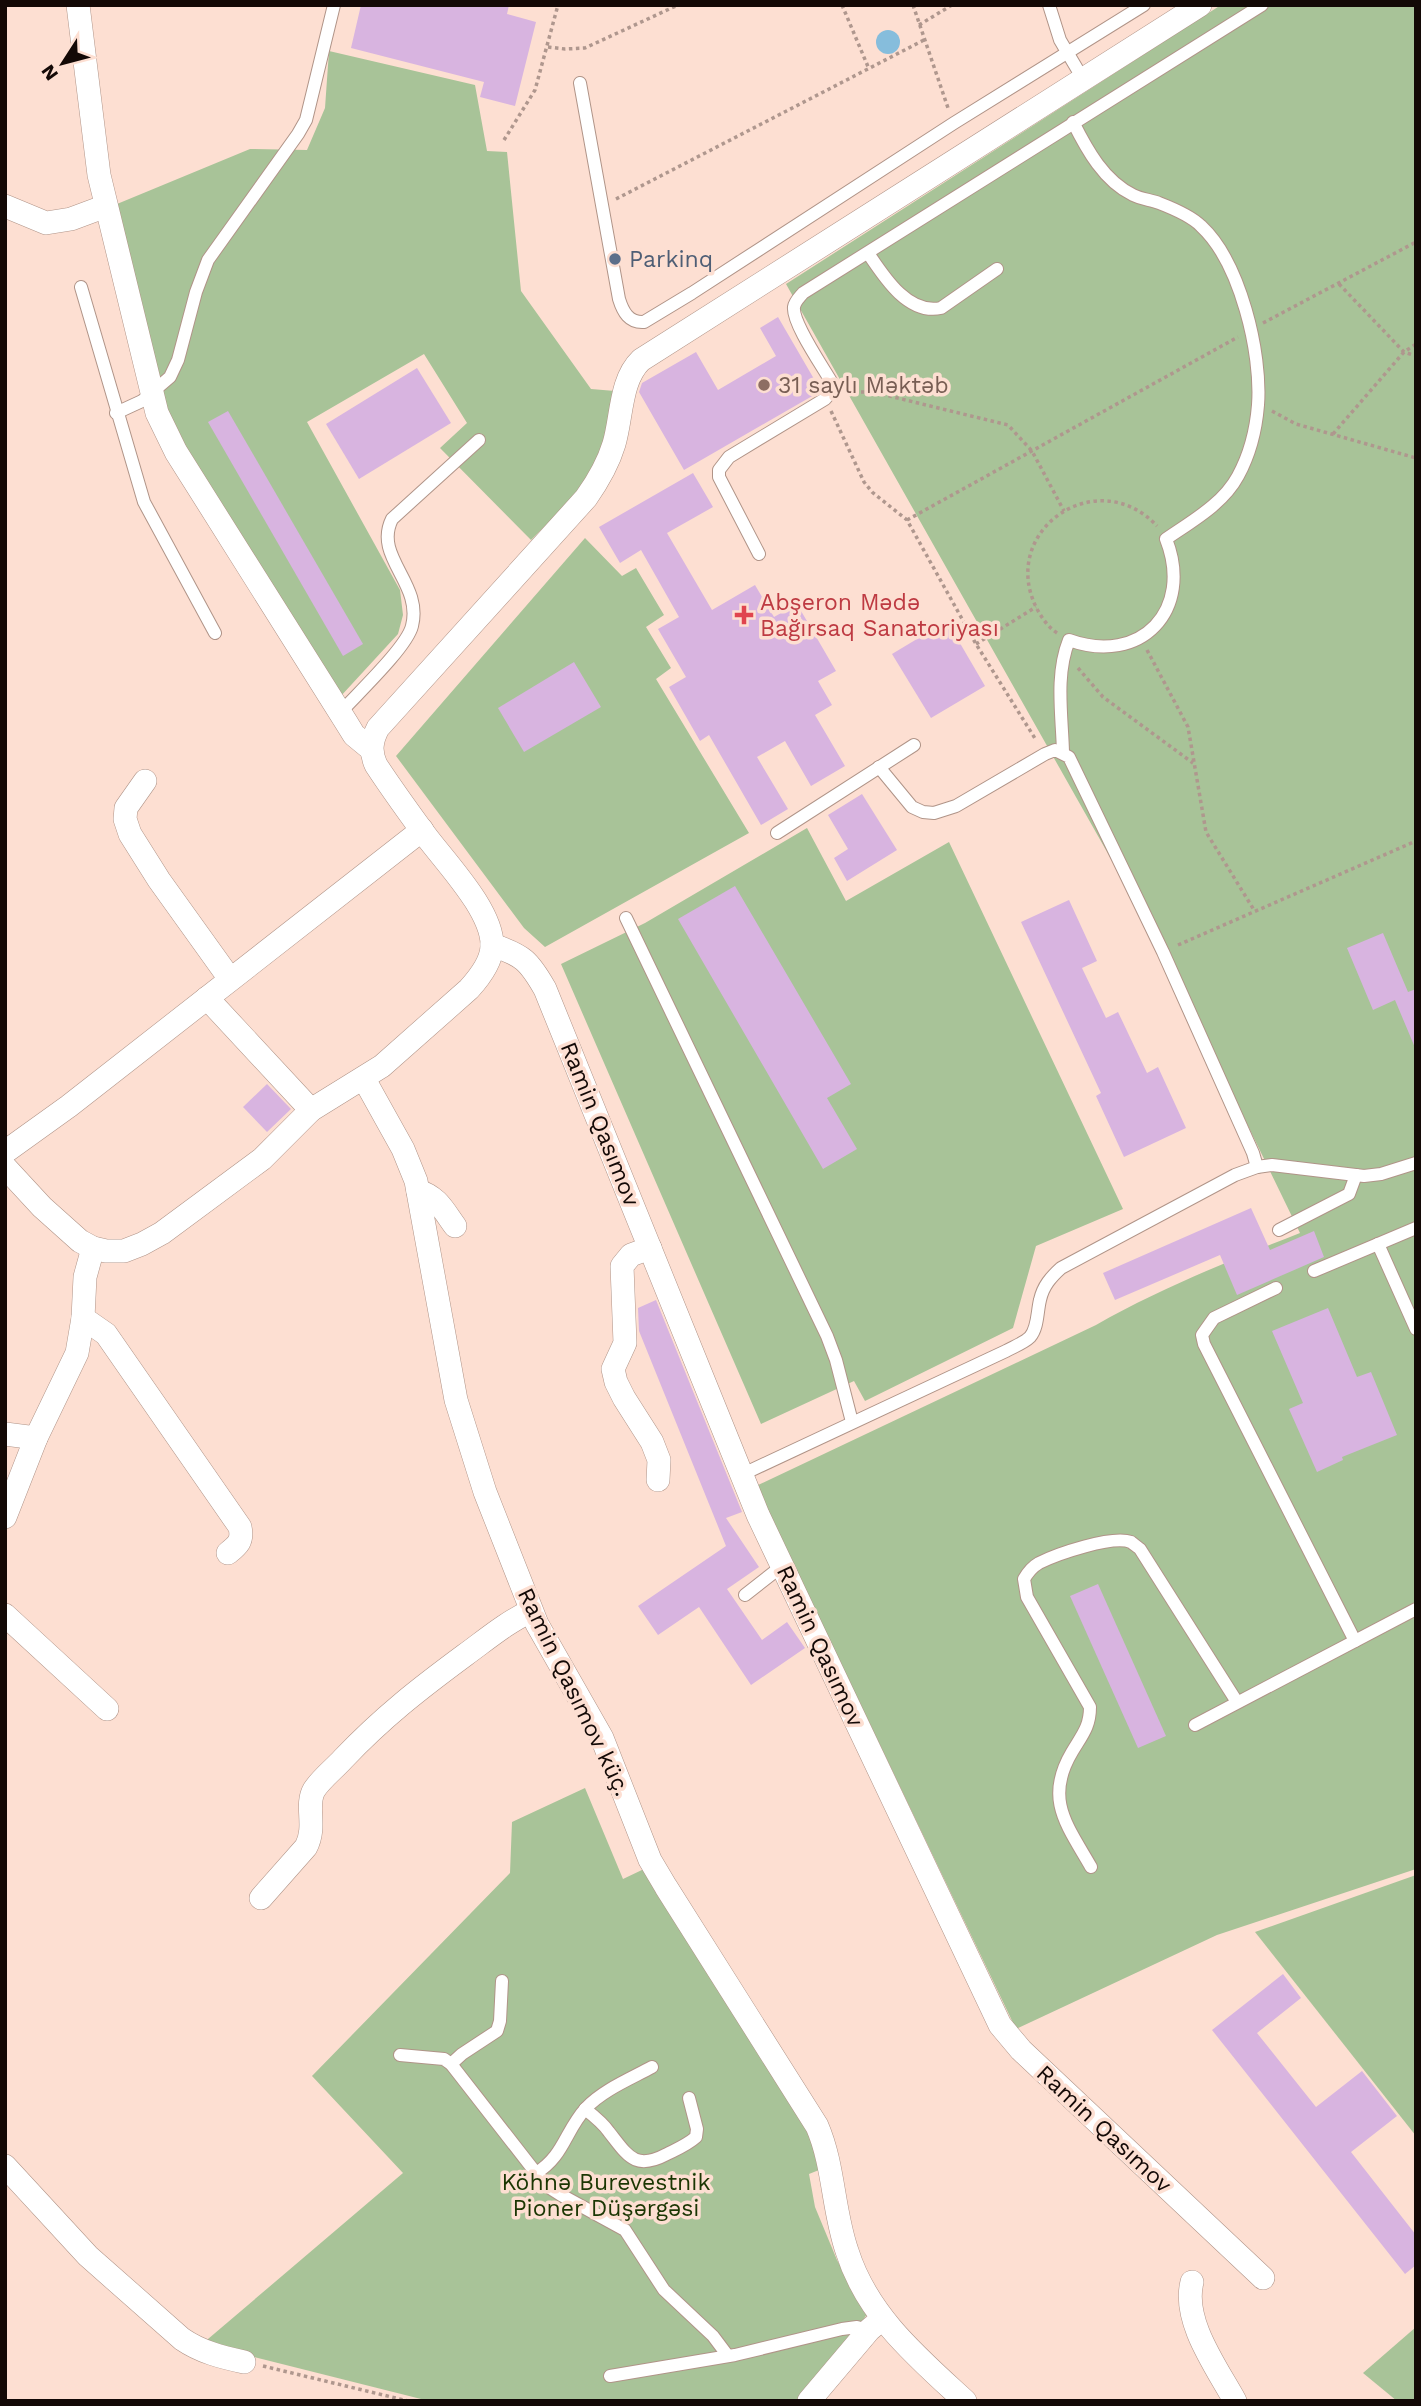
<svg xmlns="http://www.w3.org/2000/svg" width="1421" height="2406" font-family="'Work Sans',sans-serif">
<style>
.green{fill:#a8c398}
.water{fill:#86bddc}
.building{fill:#d8b4e0}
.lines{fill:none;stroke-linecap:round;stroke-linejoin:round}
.service-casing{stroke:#b09488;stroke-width:14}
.minor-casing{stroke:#b09488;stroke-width:24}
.path{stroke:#af978e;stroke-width:3.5;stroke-dasharray:3.5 3.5;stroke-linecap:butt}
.service{stroke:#fff;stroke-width:12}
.minor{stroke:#fff;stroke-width:23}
.service-dot{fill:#5c6f8a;stroke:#fddfd2;stroke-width:2.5}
.education-dot{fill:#8d6e63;stroke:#fddfd2;stroke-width:2.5}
.health-dot{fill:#e0444e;stroke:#fddfd2;stroke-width:2.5}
.labels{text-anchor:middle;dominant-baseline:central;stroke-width:7;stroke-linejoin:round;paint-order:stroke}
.service-label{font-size:23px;fill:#4e5e75;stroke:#fddfd2;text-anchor:start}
.education-label{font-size:23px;fill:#785e54;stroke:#fddfd2;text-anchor:start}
.health-label{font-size:23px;fill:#be3a42;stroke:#fddfd2;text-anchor:start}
.street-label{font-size:23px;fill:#130906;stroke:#fddfd2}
.park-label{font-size:23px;fill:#1b3603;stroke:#fddfd2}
</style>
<rect width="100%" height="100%" fill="#fddfd2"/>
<g class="green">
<path d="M1221,5H1416V1869L1217,1935L1016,2029L756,1486L1096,1325C1161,1288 1231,1260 1300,1233L1163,951L786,284Z"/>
<polygon points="329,51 475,85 487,151 507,152 521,291 591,389 615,391 599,461 582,489 531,540 440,448 467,423 424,354 307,422 400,590 403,615 398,634 340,697 169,421 117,204 250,149 307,150 325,108"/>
<polygon points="585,538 622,576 636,568 664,615 646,627 671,668 656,679 749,833 545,947 524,928 396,756"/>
<polygon points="807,828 846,901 949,842 1123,1209 1036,1246 1013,1328 865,1401 854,1381 761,1424 561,964 645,923"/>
<polygon points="585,1788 623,1879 644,1869 809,2134 819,2170 809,2174 815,2207 837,2260 867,2314 848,2343 800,2401 429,2401 206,2345 208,2339 403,2173 312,2076 510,1873 512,1822"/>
<polygon points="1416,1875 1416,2136 1255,1932"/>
<polygon points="1416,2327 1416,2401 1397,2401 1363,2373"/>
</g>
<circle class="water" cx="888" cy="42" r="12"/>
<g class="building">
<polygon points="361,5 509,5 507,14 536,22 515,106 480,97 484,82 351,48"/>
<polygon points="778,317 821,391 684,470 639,392 642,383 696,352 718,390 776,356 760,328"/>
<polygon points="417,368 451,423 359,479 326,424"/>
<polygon points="228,411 363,644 343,656 208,422"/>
<polygon points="693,473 713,507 667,533 712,610 755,585 774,617 797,604 836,671 818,681 832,705 815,715 845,766 811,786 785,741 757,757 788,809 761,825 709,735 700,741 669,687 686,677 658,629 679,617 641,550 620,563 599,527"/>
<polygon points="947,621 985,686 931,718 892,654"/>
<polygon points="574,662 601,707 524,752 498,708"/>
<polygon points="862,794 897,850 847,881 834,858 848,849 828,815"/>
<polygon points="735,886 851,1084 827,1098 857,1149 823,1169 678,919"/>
<polygon points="1069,900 1097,961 1082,968 1106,1018 1118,1012 1147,1073 1158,1067 1186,1128 1124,1157 1096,1096 1101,1093 1021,922"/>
<polygon points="1383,933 1408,992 1416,989 1416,1050 1395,1000 1373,1010 1347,948"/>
<polygon points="267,1084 291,1109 267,1132 243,1107"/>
<polygon points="1251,1208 1270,1250 1314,1231 1324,1257 1237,1295 1220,1255 1115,1300 1103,1273"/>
<polygon points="656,1300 742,1512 726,1518 759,1567 727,1589 762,1640 787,1622 805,1648 751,1685 699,1607 658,1635 638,1606 726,1546 639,1331 638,1308"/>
<polygon points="1328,1308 1357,1377 1371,1372 1397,1435 1342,1457 1343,1460 1317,1472 1289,1409 1303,1403 1272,1331"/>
<polygon points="1098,1584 1166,1736 1138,1748 1070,1596"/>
<polygon points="1283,1974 1301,1998 1257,2033 1316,2107 1362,2071 1397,2116 1351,2152 1416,2235 1416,2265 1405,2274 1212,2030"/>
</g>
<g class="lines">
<defs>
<g id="service">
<polyline points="1049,5 1060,40 1083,79"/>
<path d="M580,83L619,299C623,312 629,323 644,322L692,293L954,123L1144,5"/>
<path d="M868,253C884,277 908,315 941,308L997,269"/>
<polyline points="81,287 144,502 215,633"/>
<polyline points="116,413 142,401 170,377 178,360 196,292 208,260 298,134 306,120 334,5"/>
<path d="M759,554L719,477V470L729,457L825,399L831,392L832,383C823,367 792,323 794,307C795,301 799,298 803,293L1262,5"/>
<path d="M340,713C357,694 407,647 412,626C423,583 373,557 392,519L479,440"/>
<path d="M1063,752C1062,715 1055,675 1069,640C1141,666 1194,610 1166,539C1192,521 1223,504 1238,476C1250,454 1256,430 1258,405C1262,353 1240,262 1201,226C1191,216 1172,208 1159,203C1151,200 1141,199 1133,195C1104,181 1087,150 1073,122"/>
<polyline points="879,767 912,807 923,812 934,813 956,806 1045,754 1055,750 1069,757 1163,952 1253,1153 1257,1167"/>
<polyline points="777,833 914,745"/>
<polyline points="626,918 827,1336 836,1360 852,1422"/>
<polyline points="1279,1230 1349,1194 1356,1175"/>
<polyline points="1378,1244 1416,1329"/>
<polyline points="1314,1271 1416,1228"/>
<polyline points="1276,1288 1214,1318 1202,1335 1204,1344 1355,1641"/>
<path d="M741,1475L1006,1351C1013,1347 1024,1343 1030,1337C1038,1328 1037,1312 1040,1300C1043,1286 1051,1277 1061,1268L1235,1175L1257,1167L1272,1165L1364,1176L1381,1174L1416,1163"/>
<polyline points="745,1595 782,1566"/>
<polyline points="1195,1725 1416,1609"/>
<path d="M1091,1867C1067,1825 1044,1799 1072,1752C1082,1735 1090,1727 1090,1707L1027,1597L1024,1579C1028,1572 1032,1567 1039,1563C1057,1554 1112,1535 1131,1542C1132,1543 1139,1548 1140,1549L1237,1702"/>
<polyline points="400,2055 444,2059 451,2064 536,2173"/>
<polyline points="451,2064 462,2054 497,2031 500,2021 502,1981"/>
<path d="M652,2067C630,2079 603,2090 586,2108C565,2131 564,2156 536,2173L550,2188L561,2195L625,2230L664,2290L713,2336L728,2356"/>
<path d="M585,2109C594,2116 603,2123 609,2132C628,2156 635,2171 667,2154C677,2149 687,2145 696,2137L697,2129L689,2098"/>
<polyline points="610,2376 735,2355 842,2329 857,2327 869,2330"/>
</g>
<g id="minor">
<polyline points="78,5 99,175 157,413 176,452 346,722 354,735 371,749"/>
<polyline points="5,206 46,223 71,219 106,206"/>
<polyline points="145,781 126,808 125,819 130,834 159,880 230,979"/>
<path d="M492,945C523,955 529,961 545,989L758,1515L1000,2025L1021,2050L1263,2278"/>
<polyline points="207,998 311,1110"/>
<path d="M364,1079L403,1149L416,1181L456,1400L485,1492L537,1624L602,1738L650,1860L666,1887L817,2126C834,2165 833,2211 847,2251C867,2315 917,2357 965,2401"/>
<polyline points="5,1152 69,1106 422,830"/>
<path d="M5,1167L42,1207L80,1241L93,1248L106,1251H124L142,1244L162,1233L262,1159L311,1110L382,1066L469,989C479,978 491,963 492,947C494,911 443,860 423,832C407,810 391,788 376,765C370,752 371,741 378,728L586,498C598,481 608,464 614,444C622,417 620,380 641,360L1200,5"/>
<path d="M418,1191C437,1196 444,1211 455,1226"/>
<polyline points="650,1248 631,1255 622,1266 625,1343 613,1369 616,1382 624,1398 652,1442 659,1460 658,1480"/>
<path d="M83,1318L106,1334L240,1527C243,1541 238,1545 228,1553"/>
<polyline points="5,1434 36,1438"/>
<polyline points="5,1517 36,1438 77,1353 83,1318 85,1277 93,1248"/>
<polyline points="5,1615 107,1709"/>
<path d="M261,1898L306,1847C317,1826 305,1806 314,1790C321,1779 334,1769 343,1759C383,1717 419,1689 465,1655C487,1639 507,1622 531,1611"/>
<path d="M5,2166L88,2256L182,2339C201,2352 221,2357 244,2362"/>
<path d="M1192,2282C1182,2321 1217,2368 1235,2401"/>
<polyline points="809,2401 869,2330 882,2319"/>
</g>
</defs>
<use href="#service" class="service-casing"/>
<use href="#minor" class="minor-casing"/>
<g class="path">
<polyline points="842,5 869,69"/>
<polyline points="913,5 948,108"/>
<polyline points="919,25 952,5"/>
<polyline points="548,47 565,49 585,48 678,5"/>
<polyline points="504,140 535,90 558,5"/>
<polyline points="616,199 924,40"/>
<polyline points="1339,284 1404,352 1416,356"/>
<polyline points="1263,323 1416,242"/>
<polyline points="847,392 873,392 1008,425 1032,451 1064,511"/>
<polyline points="831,411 864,482 872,492 907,520 976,644 1036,740"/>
<polyline points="1272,411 1296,424 1416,458"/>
<polyline points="1333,434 1404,352 1416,344"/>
<polyline points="907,520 1238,337"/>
<path d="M1057,633C1048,627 1042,618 1037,609C997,531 1097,462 1157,526"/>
<polyline points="976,644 1036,607"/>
<polyline points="1147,650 1188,727 1206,832 1254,910"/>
<polyline points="1078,668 1103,697 1193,763"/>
<polyline points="1178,945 1416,841"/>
<polyline points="263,2366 408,2401"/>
</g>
<use href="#service" class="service"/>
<use href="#minor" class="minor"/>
</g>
<circle class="service-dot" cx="615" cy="259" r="7"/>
<circle class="education-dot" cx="764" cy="385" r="7"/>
<path class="health-dot" d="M740.5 604.5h7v7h7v7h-7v7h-7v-7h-7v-7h7z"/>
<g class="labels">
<g class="service-label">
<text x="629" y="259">Parkinq</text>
</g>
<g class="education-label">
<text x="778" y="385">31 saylı Məktəb</text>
</g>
<g class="health-label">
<text x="760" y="602">Abşeron Mədə<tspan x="760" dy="26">Bağırsaq Sanatoriyası</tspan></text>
</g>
<g class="street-label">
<text transform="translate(600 1124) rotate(68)">Ramin Qasımov</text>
<text transform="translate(820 1646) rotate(65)">Ramin Qasımov</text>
<text transform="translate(574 1692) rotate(64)">Ramin Qasımov küç.</text>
<text transform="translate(1104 2129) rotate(43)">Ramin Qasımov</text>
</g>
<g class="park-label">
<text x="606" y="2182">Köhnə Burevestnik<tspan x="606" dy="26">Pioner Düşərgəsi</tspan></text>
</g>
</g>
<rect width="1421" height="2406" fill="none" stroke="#130906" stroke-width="14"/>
<g transform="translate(63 63) rotate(234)" stroke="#fddfd2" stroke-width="5" paint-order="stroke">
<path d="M0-5L12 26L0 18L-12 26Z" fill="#130906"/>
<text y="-10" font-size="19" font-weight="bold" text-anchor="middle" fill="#130906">N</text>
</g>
</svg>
